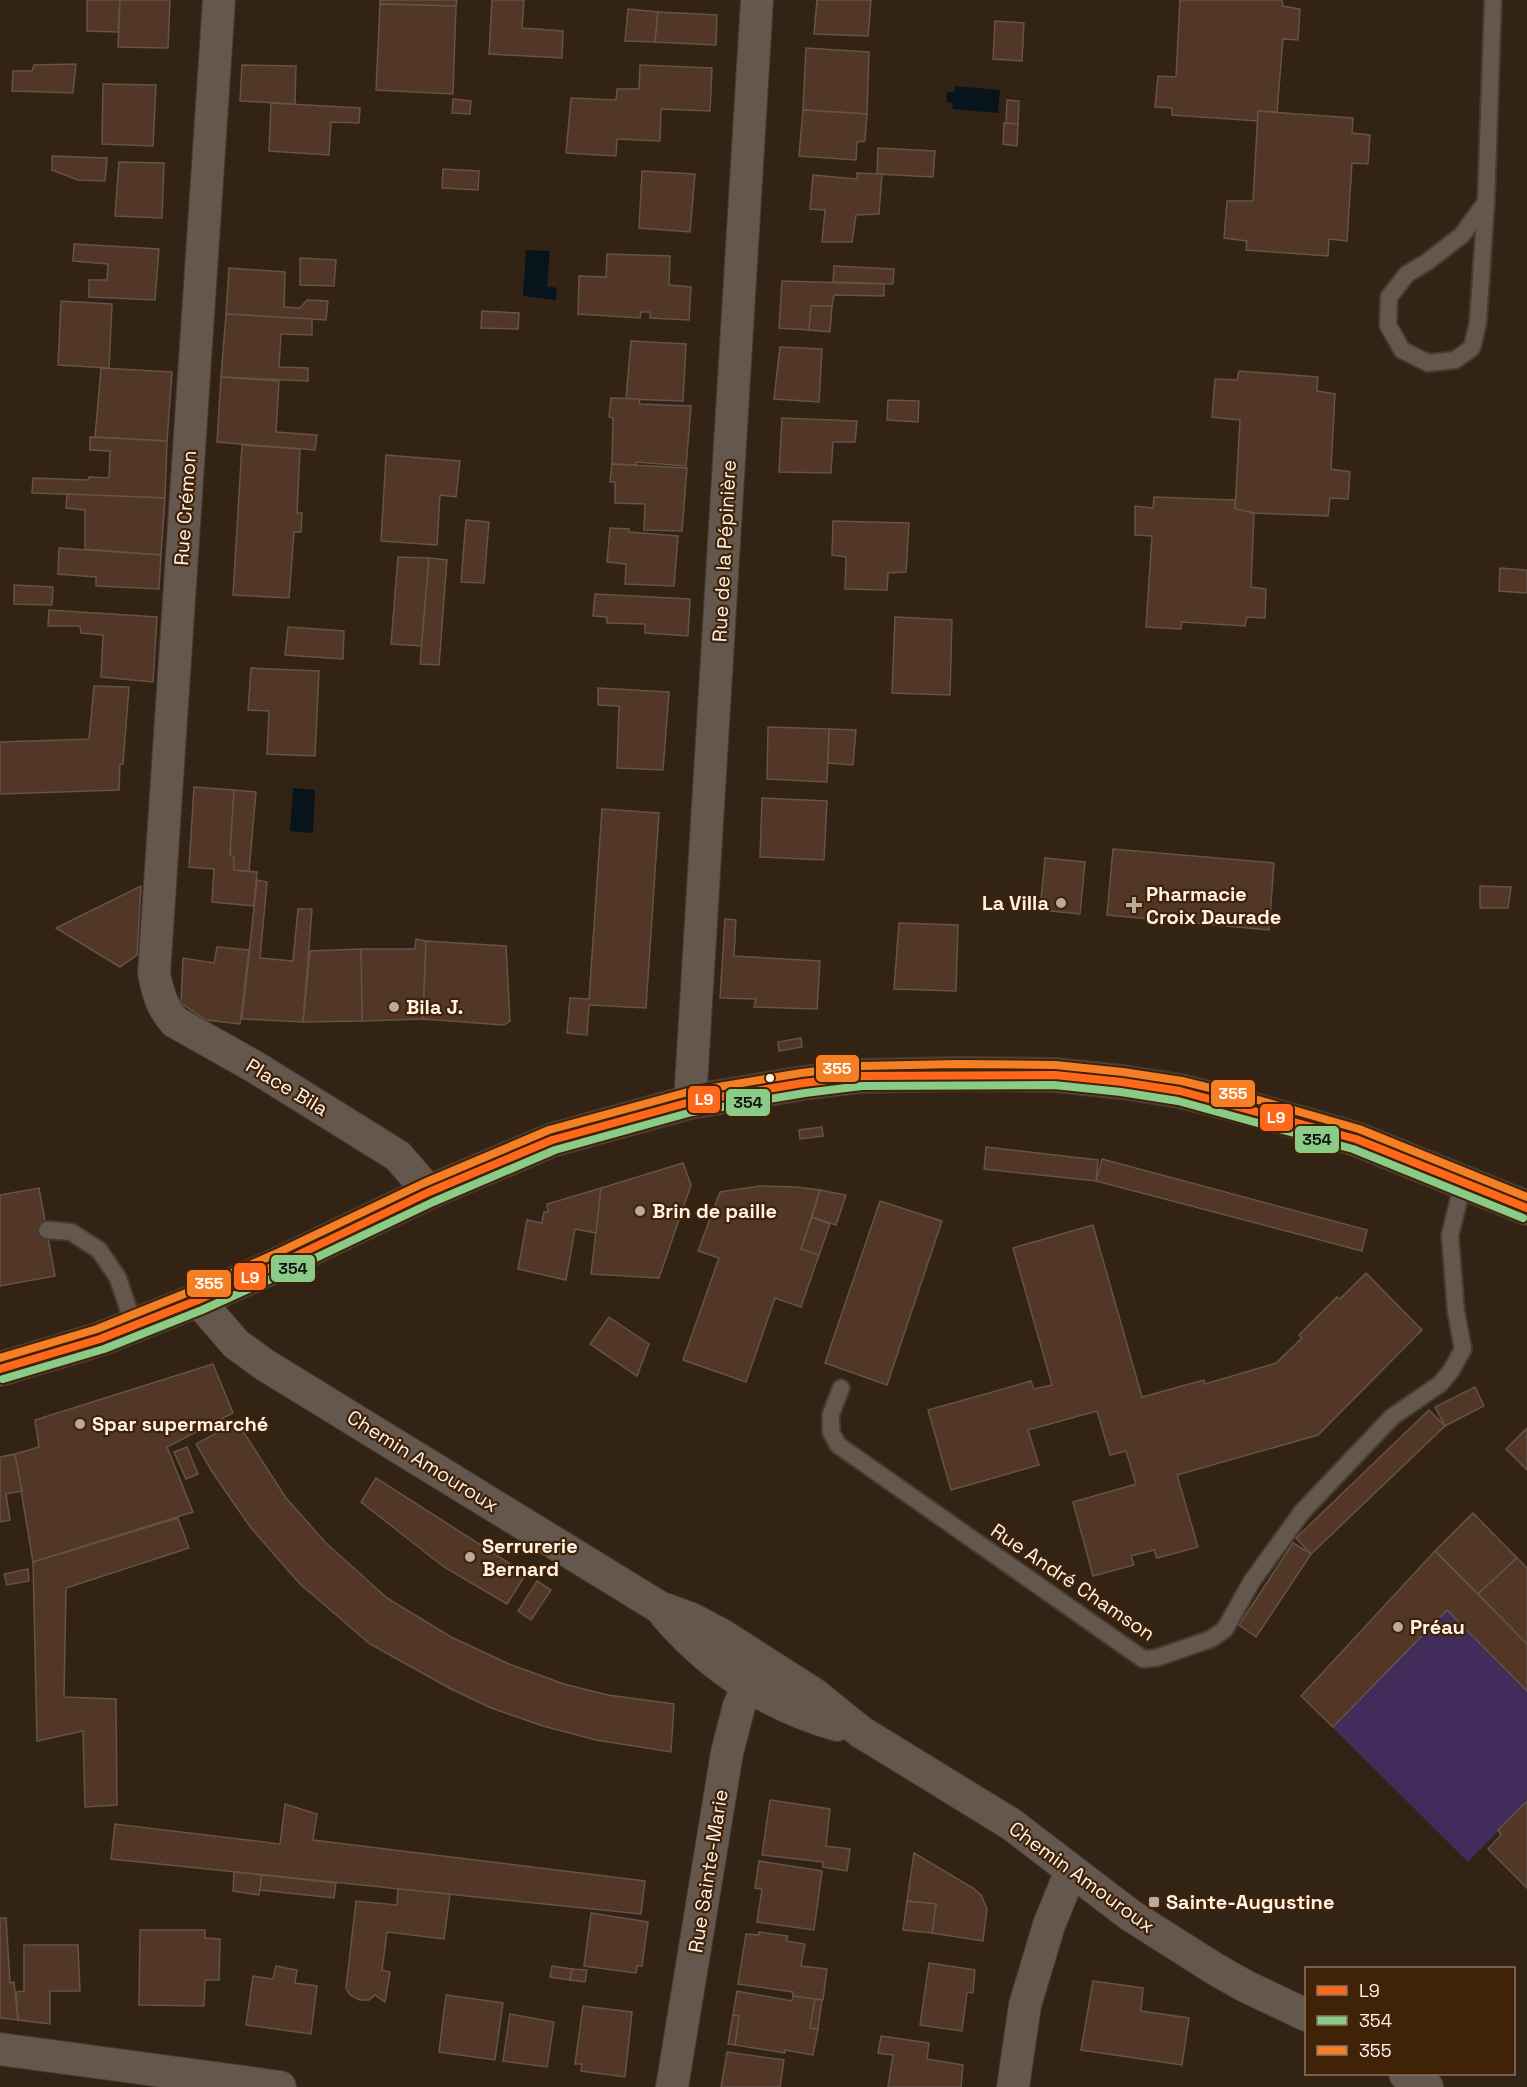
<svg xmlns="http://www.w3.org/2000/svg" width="1527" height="2087" font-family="'Space Grotesk',sans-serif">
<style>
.green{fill:#412c5c}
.water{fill:#08141b}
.building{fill:#523727;stroke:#635349;stroke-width:1.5}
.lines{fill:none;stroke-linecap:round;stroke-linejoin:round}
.service-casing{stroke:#473c32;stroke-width:20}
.minor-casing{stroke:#473c32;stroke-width:34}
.primary-casing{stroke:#473c32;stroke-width:36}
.service{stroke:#64574d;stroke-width:16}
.minor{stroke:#64574d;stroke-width:32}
.primary{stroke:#5e5541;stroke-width:33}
.bus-1-casing{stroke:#402207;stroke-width:12}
.bus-2-casing{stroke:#402207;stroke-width:12}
.bus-3-casing{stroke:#402207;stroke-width:12}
.bus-1{stroke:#ff671b;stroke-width:8}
.bus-2{stroke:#8acb87;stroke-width:8}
.bus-3{stroke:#f57f25;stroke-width:8}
.poi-dot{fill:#b8aa9e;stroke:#402207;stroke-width:2}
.bus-dot{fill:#fff2e9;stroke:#402207;stroke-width:2}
.labels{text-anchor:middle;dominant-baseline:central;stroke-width:4.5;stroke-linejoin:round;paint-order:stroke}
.street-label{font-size:20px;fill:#fff2e9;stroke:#402207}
.poi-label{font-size:20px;font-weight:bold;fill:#fff2e9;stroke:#402207;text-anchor:start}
.line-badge{stroke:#402207;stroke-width:2}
.badge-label{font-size:16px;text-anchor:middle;font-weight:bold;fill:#fff}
.pale-badge-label{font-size:16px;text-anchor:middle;font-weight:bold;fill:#111}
</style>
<rect width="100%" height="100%" fill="#332314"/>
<polygon class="green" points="1435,1551 1527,1644 1527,1802 1468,1862 1301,1696"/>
<g class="water">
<polygon points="955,86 1000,90 998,113 952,109 953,103 946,102 947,92 954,92"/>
<polygon points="526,250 550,251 547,286 557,288 556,300 523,296"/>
<polygon points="293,788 315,790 313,833 290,831"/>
</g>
<g class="building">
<polygon points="87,0 120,0 118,32 87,31"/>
<polygon points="120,0 170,0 168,48 118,47"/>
<polygon points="380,0 457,0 456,6 380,4"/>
<polygon points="492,0 524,0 522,28 563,31 562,58 489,54"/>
<polygon points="817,0 871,0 868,36 814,34"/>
<polygon points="1180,0 1282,0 1283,6 1300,9 1298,40 1283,39 1277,112 1258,111 1258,121 1172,115 1172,108 1155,107 1158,76 1176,77"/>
<polygon points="380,4 456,6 453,94 376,90"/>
<polygon points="628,9 658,12 655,42 625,41"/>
<polygon points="658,12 717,15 716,45 655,42"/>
<polygon points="995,21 1024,23 1022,61 993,59"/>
<polygon points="806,48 869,52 867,114 803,110"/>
<polygon points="76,64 73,93 12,91 13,71 32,71 34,65"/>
<polygon points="242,65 296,66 295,104 240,101"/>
<polygon points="640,65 712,68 710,111 661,109 660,141 617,139 616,156 566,153 571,98 616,100 617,89 639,89"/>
<polygon points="103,84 156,85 153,146 102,144"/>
<polygon points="453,99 471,101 470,114 452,113"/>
<polygon points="1007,100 1019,101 1018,124 1006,123"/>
<polygon points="271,103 360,108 359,123 331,122 329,155 269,151"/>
<polygon points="803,110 867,114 865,141 857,142 856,160 799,156"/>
<polygon points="1258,111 1353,118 1352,133 1370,135 1368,164 1352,163 1347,241 1329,239 1328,256 1246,250 1247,241 1224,238 1227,201 1253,201"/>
<polygon points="1004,123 1018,124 1017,146 1003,144"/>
<polygon points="878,148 935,151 933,177 877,174"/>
<polygon points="52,156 107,158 105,181 78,180 52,170"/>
<polygon points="119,162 164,163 162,218 115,216"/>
<polygon points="443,169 479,171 478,190 442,188"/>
<polygon points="642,171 695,174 690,232 639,228"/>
<polygon points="857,173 882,174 879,214 856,215 852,242 822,242 825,210 810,209 813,175 857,179"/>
<polygon points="74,244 159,249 155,300 89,297 89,280 107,280 108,264 73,261"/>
<polygon points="607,254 670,256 669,285 691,287 689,320 650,318 650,312 641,312 640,318 578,314 579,276 606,277"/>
<polygon points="300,258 336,260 334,286 300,285"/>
<polygon points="834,266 894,269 893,284 833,282"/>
<polygon points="229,268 285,272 284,307 300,308 307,300 328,301 326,320 226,314"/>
<polygon points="782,281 884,284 884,296 834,295 832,306 811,306 809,330 779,328"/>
<polygon points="61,301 112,304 109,368 58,365"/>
<polygon points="811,306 832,306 830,332 809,330"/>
<polygon points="482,311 519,313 518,329 481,328"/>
<polygon points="226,314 312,319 312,335 281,334 279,367 308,368 308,381 221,377"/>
<polygon points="631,341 686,344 683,401 626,399"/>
<polygon points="780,347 822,349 819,402 774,399"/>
<polygon points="101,368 172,372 167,441 95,437"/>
<polygon points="1239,371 1318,377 1317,391 1335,394 1331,469 1350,472 1348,499 1330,498 1328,516 1254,513 1235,509 1240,420 1212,417 1215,379 1237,380"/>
<polygon points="221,377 279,381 276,432 317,435 315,450 217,442"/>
<polygon points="611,398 639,399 640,404 691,406 686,466 636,462 637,465 612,464 613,418 609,417"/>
<polygon points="888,400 919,401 918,422 887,420"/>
<polygon points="782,418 857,421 855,442 833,442 831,473 779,472"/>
<polygon points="90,437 167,441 165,498 32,493 33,478 88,480 89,477 109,478 110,451 90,450"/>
<polygon points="242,445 300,449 297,513 302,513 301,532 294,532 289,598 233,595"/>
<polygon points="386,455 460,461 456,497 440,495 437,545 381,541"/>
<polygon points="612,464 687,468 682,531 644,530 645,504 615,503 615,482 610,482"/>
<polygon points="67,494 165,498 161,555 85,549 85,510 66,508"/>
<polygon points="1154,497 1235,500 1235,509 1254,513 1251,587 1266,589 1265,618 1247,617 1245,626 1182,622 1181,629 1146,627 1152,536 1135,535 1135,506 1153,508"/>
<polygon points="466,520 489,522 484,583 461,582"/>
<polygon points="833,521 909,523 906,572 888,573 887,590 845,589 846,557 832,555"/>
<polygon points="610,528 629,529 629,532 678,536 674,586 625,584 626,564 607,562"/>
<polygon points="59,548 161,555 159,589 96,586 96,577 58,574"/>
<polygon points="398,557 429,558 422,646 391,644"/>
<polygon points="429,558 447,560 439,665 420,664"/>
<polygon points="1500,568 1527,570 1527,593 1499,591"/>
<polygon points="14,585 53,587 52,605 14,604"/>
<polygon points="595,594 690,599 688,636 645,633 645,624 607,623 607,617 593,616"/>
<polygon points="49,610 157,617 153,682 101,677 103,635 81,633 80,626 48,626"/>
<polygon points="895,617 952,620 950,695 892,693"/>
<polygon points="288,627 344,631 343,659 285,655"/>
<polygon points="251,668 319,671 315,756 267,754 269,711 248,710"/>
<polygon points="94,686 129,687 123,764 120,764 119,790 0,794 0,742 89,739"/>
<polygon points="598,688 669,692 663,770 617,768 619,706 598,705"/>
<polygon points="768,727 829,729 827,782 767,779"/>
<polygon points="829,729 856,730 853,765 828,763"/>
<polygon points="194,787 234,790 230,855 234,857 234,870 257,872 254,906 212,902 214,869 189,867"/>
<polygon points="234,790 256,792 249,871 234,870 234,857 230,855"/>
<polygon points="762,798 827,801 824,860 760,857"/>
<polygon points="602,809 659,813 646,1008 589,1005 587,1035 567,1033 570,998 589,999"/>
<polygon points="1113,849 1274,863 1269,930 1107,915"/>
<polygon points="1045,858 1085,862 1080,914 1040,910"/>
<polygon points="257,880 267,882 260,958 293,961 298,909 312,909 303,1022 242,1019"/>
<polygon points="141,886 137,955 120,967 56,928"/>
<polygon points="1480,886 1511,887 1508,908 1480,908"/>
<polygon points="725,919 736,920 734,956 820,961 817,1009 754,1007 756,999 720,998"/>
<polygon points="899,923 958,925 956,991 894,989"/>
<polygon points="416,939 426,941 423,1019 362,1021 361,949 415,949"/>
<polygon points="426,941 506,946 510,1021 504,1025 423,1019"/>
<polygon points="217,947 249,950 240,1024 206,1020 181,1003 183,958 214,963"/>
<polygon points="361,949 362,1021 303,1022 310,951"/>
<polygon points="801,1038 802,1047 779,1051 778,1042"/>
<polygon points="822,1127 823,1136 800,1139 799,1130"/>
<polygon points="986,1147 1098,1160 1096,1181 984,1169"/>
<polygon points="1102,1159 1367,1230 1362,1251 1096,1181"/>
<polygon points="683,1163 691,1185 659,1278 591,1274 601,1188"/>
<polygon points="760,1186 796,1187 820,1190 801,1249 819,1255 801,1307 775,1298 746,1382 683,1360 719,1258 698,1251 720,1192"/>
<polygon points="39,1188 55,1276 0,1286 0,1195"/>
<polygon points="601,1188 596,1233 575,1229 566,1280 518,1269 527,1220 542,1223 544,1212 548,1212 547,1204"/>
<polygon points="820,1190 846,1195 836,1225 812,1217"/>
<polygon points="880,1201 942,1221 887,1385 825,1363"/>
<polygon points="812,1217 830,1224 819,1255 801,1249"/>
<polygon points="1093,1225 1142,1397 1204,1380 1205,1384 1276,1363 1302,1338 1299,1335 1337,1297 1340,1299 1366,1273 1422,1330 1318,1435 1177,1475 1198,1547 1157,1558 1154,1550 1131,1556 1134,1565 1093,1576 1073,1502 1136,1484 1126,1451 1110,1455 1097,1411 1028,1430 1039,1465 951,1490 928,1410 1031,1381 1034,1389 1052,1385 1013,1248"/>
<polygon points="609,1317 649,1344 637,1376 590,1344"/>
<polygon points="213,1364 233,1413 167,1447 193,1512 33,1562 15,1454 39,1447 35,1420"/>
<polygon points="1475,1387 1484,1406 1445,1426 1435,1407"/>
<polygon points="1429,1410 1445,1426 1311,1554 1296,1538"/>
<polygon points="237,1422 286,1498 326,1543 387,1598 451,1637 509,1664 564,1684 608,1695 674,1704 671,1752 596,1740 543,1726 491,1708 451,1689 370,1644 299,1583 251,1528 213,1473 196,1444"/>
<polygon points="1527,1428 1527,1470 1506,1449"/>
<polygon points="187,1447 198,1474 186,1479 174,1452"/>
<polygon points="15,1454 22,1491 6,1494 10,1520 0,1522 0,1457"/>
<polygon points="376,1478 526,1574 507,1604 444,1567 361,1502"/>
<polygon points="1473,1513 1517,1558 1478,1594 1435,1551"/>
<polygon points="178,1518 189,1548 66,1588 64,1697 116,1699 117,1805 85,1807 83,1731 37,1741 33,1562"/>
<polygon points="1293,1543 1311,1554 1256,1637 1239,1625"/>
<polygon points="1435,1551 1527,1644 1527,1691 1447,1610 1333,1727 1301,1696"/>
<polygon points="1517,1558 1527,1568 1527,1644 1478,1594"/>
<polygon points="28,1569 29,1581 7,1585 4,1574"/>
<polygon points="537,1581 551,1590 531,1620 518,1611"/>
<polygon points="770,1800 830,1809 826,1846 850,1849 847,1871 823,1867 823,1862 762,1855"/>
<polygon points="1527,1801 1527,1888 1488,1849 1501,1835 1498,1830"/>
<polygon points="285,1804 317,1814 313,1840 645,1881 641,1914 111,1859 115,1824 280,1844"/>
<polygon points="914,1853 973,1888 981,1895 987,1909 983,1941 932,1933 936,1904 907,1901"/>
<polygon points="759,1861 822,1871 814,1930 757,1922 762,1889 755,1888"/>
<polygon points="234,1872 262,1875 259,1895 233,1891"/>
<polygon points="262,1875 336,1883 334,1898 260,1890"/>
<polygon points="398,1889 450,1894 444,1939 387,1932 382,1970 390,1972 385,2002 375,1995 369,2000 360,2000 350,1995 346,1988 356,1901 397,1905"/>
<polygon points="907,1901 936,1904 932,1933 903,1930"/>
<polygon points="591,1913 648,1922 642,1966 637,1966 636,1973 584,1966"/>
<polygon points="0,1918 6,1918 10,1983 14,1982 18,2020 0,2018"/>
<polygon points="140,1930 205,1930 205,1938 220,1939 219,1980 205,1980 204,2006 139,2005"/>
<polygon points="759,1932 788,1936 786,1941 805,1944 801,1966 827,1969 823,2000 793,1996 793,1992 738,1984 746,1934 759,1935"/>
<polygon points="24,1945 78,1945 80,1991 50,1991 50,2024 18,2020 16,1992 24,1991"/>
<polygon points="929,1963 975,1970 973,1993 967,1992 962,2031 920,2025"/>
<polygon points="276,1966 297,1970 295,1983 317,1986 311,2034 246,2025 253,1976 273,1979"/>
<polygon points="552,1966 572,1969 570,1980 550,1977"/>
<polygon points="572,1969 587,1970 585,1982 570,1980"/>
<polygon points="1093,1981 1143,1988 1141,2011 1189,2018 1182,2065 1081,2050"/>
<polygon points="737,1991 792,2001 793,1996 815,1999 810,2028 818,2029 813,2055 785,2050 785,2053 735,2045 739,2016 733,2015"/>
<polygon points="446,1995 503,2003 495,2060 439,2052"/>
<polygon points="815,1999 822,2000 818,2029 810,2028"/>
<polygon points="583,2006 632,2012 625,2077 581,2071 582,2064 575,2064"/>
<polygon points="510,2014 554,2022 547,2067 503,2061"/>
<polygon points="733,2015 739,2016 735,2045 728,2044"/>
<polygon points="881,2036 929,2043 927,2059 963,2065 961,2087 888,2087 893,2055 878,2053"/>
<polygon points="727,2052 784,2060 780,2087 721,2087"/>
</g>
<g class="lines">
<defs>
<g id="service">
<polyline points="1486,202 1462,235 1427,262 1407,274 1389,297 1388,325 1402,350 1428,363 1455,360 1472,348 1478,322 1486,202 1493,0"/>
<polyline points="47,1230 71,1232 99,1250 118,1278 134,1326"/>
<polyline points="841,1388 831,1414 831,1432 838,1445 1143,1659 1156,1658 1211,1639 1225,1629 1252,1581 1302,1512 1392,1417 1440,1384 1451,1371 1463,1349 1456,1312 1450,1235 1463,1183"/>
</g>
<g id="minor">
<path d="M219,0L154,974C158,993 162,1008 175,1022L255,1067L398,1156L429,1192"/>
<polyline points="690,1102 757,0"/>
<polyline points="198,1300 236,1344 265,1365 659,1607 692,1619 722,1635 814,1694 861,1732 1011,1824 1130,1915 1215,1969 1245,1986 1306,2015"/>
<path d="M665,1614C711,1668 768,1705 837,1725"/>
<polyline points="0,2049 280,2087"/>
<polyline points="1405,2074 1427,2087"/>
<polyline points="672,2087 727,1753 739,1706 759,1660"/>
<polyline points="1013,2087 1025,2005 1049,1925 1071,1871"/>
</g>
<polyline id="primary" points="0,1369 100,1339 198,1300 279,1264 429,1192 552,1140 690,1102 803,1083 861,1076 958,1074 1055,1075 1122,1082 1180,1091 1248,1108 1356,1139 1527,1208"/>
</defs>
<use href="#service" class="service-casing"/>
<use href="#minor" class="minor-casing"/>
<use href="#primary" class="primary-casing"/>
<use href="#service" class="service"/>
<use href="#minor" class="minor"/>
<use href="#primary" class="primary"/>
<defs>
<polyline id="bus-1" points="0,1369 100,1339 198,1300 279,1264 429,1192 552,1140 690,1102 803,1083 861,1076 1055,1075 1122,1082 1180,1091 1356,1139 1527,1208"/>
<polyline id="bus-2" points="3,1379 104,1349 202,1310 284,1273 433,1202 555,1150 692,1112 805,1093 862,1086 1054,1085 1121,1092 1178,1101 1353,1149 1523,1218"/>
<polyline id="bus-3" points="0,1358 97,1329 194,1290 275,1254 424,1183 549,1130 688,1092 801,1073 860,1066 958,1064 1055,1065 1123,1072 1182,1081 1251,1098 1359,1129 1527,1197"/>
</defs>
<use href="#bus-1" class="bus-1-casing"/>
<use href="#bus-2" class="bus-2-casing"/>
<use href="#bus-3" class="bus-3-casing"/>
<use href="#bus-1" class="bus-1"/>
<use href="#bus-2" class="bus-2"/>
<use href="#bus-3" class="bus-3"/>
</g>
<g class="poi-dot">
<circle cx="1061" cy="903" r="6"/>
<path d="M1131 896h6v6h6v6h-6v6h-6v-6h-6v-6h6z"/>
<circle cx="394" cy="1007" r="6"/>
<circle cx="640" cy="1211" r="6"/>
<circle cx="80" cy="1424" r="6"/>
<circle cx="470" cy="1557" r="6"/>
<circle cx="1398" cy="1627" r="6"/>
<rect x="1148" y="1896" width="12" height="12" rx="3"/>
</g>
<circle class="bus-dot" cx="770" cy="1078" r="5"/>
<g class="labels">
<g class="street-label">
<text transform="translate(185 508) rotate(-86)">Rue Crémon</text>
<text transform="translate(724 551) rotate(-87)">Rue de la Pépinière</text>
<text transform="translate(287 1087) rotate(31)">Place Bila</text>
<text transform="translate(423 1461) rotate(32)">Chemin Amouroux</text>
<text transform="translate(1073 1582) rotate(34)">Rue André Chamson</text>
<text transform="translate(708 1871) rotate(-81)">Rue Sainte-Marie</text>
<text transform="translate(1082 1877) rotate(36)">Chemin Amouroux</text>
</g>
<g class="poi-label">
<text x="1146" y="894">Pharmacie<tspan x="1146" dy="23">Croix Daurade</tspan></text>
<text x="1049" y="903" text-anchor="end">La Villa</text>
<text x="406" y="1007">Bila J.</text>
<text x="652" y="1211">Brin de paille</text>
<text x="92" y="1424">Spar supermarché</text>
<text x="482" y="1546">Serrurerie<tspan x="482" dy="23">Bernard</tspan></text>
<text x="1410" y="1627">Préau</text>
<text x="1166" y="1902">Sainte-Augustine</text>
</g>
</g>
<g class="line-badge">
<rect x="815" y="1054" width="45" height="29" rx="6" fill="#f57f25"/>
<rect x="1210" y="1079" width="46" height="29" rx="6" fill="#f57f25"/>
<rect x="687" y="1085" width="34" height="29" rx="6" fill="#ff671b"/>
<rect x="725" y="1088" width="46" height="29" rx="6" fill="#8acb87"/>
<rect x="1259" y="1103" width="35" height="29" rx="6" fill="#ff671b"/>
<rect x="1294" y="1125" width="46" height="29" rx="6" fill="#8acb87"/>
<rect x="270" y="1254" width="46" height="29" rx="6" fill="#8acb87"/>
<rect x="233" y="1262" width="34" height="29" rx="6" fill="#ff671b"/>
<rect x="186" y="1269" width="46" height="29" rx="6" fill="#f57f25"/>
</g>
<g class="badge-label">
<text x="837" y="1074">355</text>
<text x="1233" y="1099">355</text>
<text x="704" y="1105">L9</text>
<text x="1276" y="1123">L9</text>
<text x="250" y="1283">L9</text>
<text x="209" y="1289">355</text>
</g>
<g class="pale-badge-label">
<text x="748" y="1108">354</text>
<text x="1317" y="1145">354</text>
<text x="293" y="1274">354</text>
</g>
<rect x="1305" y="1967" width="210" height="108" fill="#402207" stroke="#8c7561" stroke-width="1.5"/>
<rect x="1317" y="1986" width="30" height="9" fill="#ff671b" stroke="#8c7561" stroke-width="1.5"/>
<text x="1359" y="1997" font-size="18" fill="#fff2e9">L9</text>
<rect x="1317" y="2016" width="30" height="9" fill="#8acb87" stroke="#8c7561" stroke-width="1.5"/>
<text x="1359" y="2027" font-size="18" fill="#fff2e9">354</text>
<rect x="1317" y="2046" width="30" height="9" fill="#f57f25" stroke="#8c7561" stroke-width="1.5"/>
<text x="1359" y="2057" font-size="18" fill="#fff2e9">355</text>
</svg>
